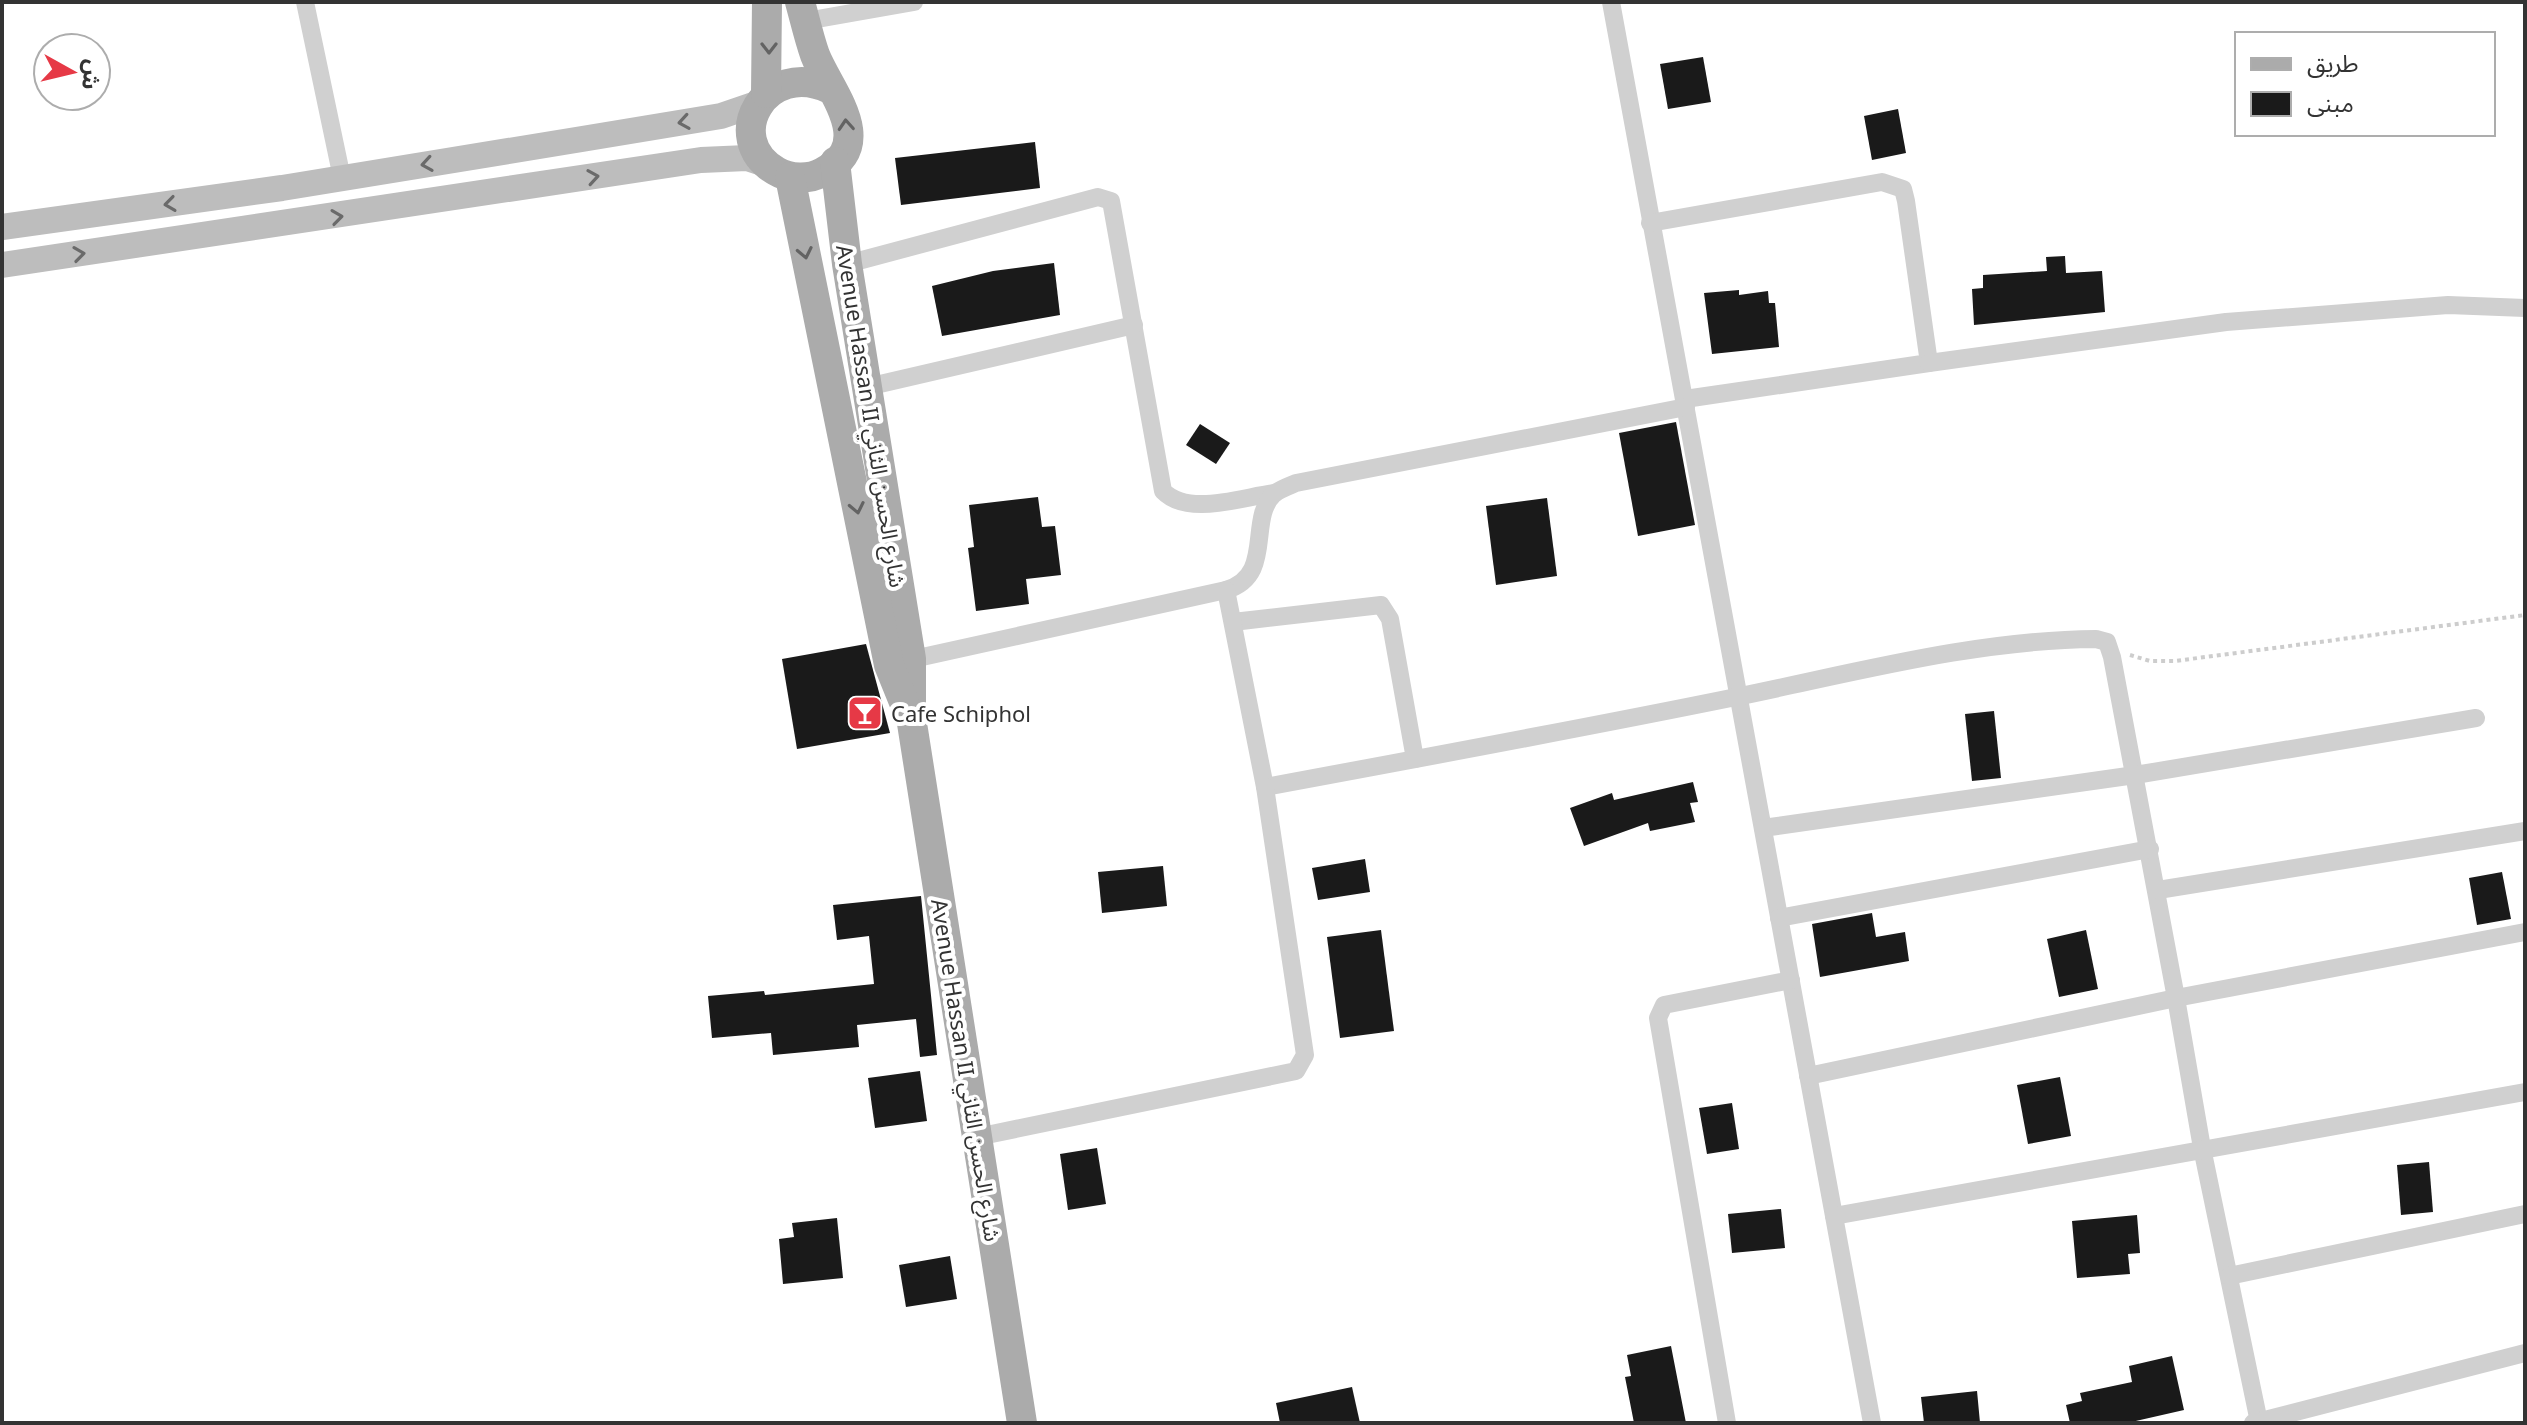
<svg xmlns="http://www.w3.org/2000/svg" width="2527" height="1425" font-family="'Noto Sans','Noto Sans Arabic',sans-serif">
<style>
.building{fill:#1a1a1a}
.lines{fill:none;stroke-linecap:round;stroke-linejoin:round}
.path{stroke:#cdcdcd;stroke-width:4;stroke-dasharray:4 4;stroke-linecap:butt}
.street{stroke:#d0d0d0;stroke-width:18}
.secondary{stroke:#bdbdbd;stroke-width:26}
.primary{stroke:#ababab;stroke-width:30}
.oneway{stroke:#636363}
.oneway2{stroke:#6a6a6a}
.labels{text-anchor:middle;dominant-baseline:central;stroke-width:8;stroke-linejoin:round;paint-order:stroke}
.street-label{font-size:22px;fill:#333;stroke:#fff}
.poi-label{font-size:22px;fill:#333;stroke:#fff;text-anchor:start}
</style>
<rect width="100%" height="100%" fill="#fff"/>
<g class="building">
<polygon points="1703,57 1711,102 1668,109 1660,64"/>
<polygon points="1898,109 1906,153 1872,160 1864,116"/>
<polygon points="1035,142 1040,188 901,205 895,158"/>
<polygon points="2065,256 2066,273 2102,271 2105,312 1974,325 1972,289 1983,288 1983,275 2047,271 2046,257"/>
<polygon points="1054,263 1060,315 942,336 932,286 993,271"/>
<polygon points="1739,290 1739,295 1768,291 1769,303 1775,303 1779,347 1712,354 1704,293"/>
<polygon points="1676,422 1695,525 1638,536 1619,433"/>
<polygon points="1200,424 1230,443 1216,464 1186,445"/>
<polygon points="1038,497 1042,527 1055,526 1061,575 1026,579 1029,604 976,611 968,548 974,547 969,505"/>
<polygon points="1547,498 1557,576 1496,585 1486,506"/>
<polygon points="866,644 890,733 797,749 782,659"/>
<polygon points="1994,711 2001,778 1972,781 1965,714"/>
<polygon points="1693,782 1698,802 1690,803 1695,822 1650,831 1648,823 1584,846 1570,808 1612,793 1614,800"/>
<polygon points="1365,859 1370,892 1318,900 1312,868"/>
<polygon points="1163,866 1167,906 1102,913 1098,872"/>
<polygon points="2502,872 2511,919 2477,925 2469,878"/>
<polygon points="921,896 937,1055 920,1057 916,1019 857,1025 859,1047 773,1055 771,1033 712,1038 708,996 764,991 765,995 874,984 869,936 837,940 833,905"/>
<polygon points="1872,913 1876,937 1905,932 1909,961 1820,977 1812,924"/>
<polygon points="1381,930 1394,1031 1340,1038 1327,937"/>
<polygon points="2086,930 2098,989 2059,997 2047,939"/>
<polygon points="920,1071 927,1121 875,1128 868,1078"/>
<polygon points="2060,1077 2071,1136 2028,1144 2017,1085"/>
<polygon points="1732,1103 1739,1149 1707,1154 1699,1108"/>
<polygon points="1097,1148 1106,1204 1068,1210 1060,1154"/>
<polygon points="2429,1162 2433,1212 2401,1215 2397,1165"/>
<polygon points="1781,1209 1785,1248 1732,1253 1728,1214"/>
<polygon points="2137,1215 2140,1253 2128,1254 2130,1274 2077,1278 2072,1221"/>
<polygon points="837,1218 843,1278 783,1284 779,1239 794,1237 792,1223"/>
<polygon points="950,1256 957,1299 906,1307 899,1265"/>
<polygon points="1671,1346 1686,1423 1634,1423 1625,1377 1631,1376 1627,1355"/>
<polygon points="2172,1356 2184,1410 2127,1423 2070,1423 2066,1405 2082,1401 2080,1393 2132,1382 2129,1366"/>
<polygon points="1352,1387 1360,1423 1280,1423 1276,1403"/>
<polygon points="1977,1391 1980,1423 1924,1423 1921,1397"/>
</g>
<g class="lines">
<polyline class="path" points="2130,655 2150,661 2175,661 2525,615"/>
<g class="street">
<polyline points="305,2 342,178"/>
<polyline points="1611,2 1872,1423"/>
<polyline points="806,21 914,2"/>
<polyline points="1650,223 1882,182 1903,189 1906,201 1929,363 1685,399"/>
<path d="M847,264L1098,197L1111,201L1163,491C1188,517 1242,497 1275,493"/>
<polyline points="1929,363 2226,322 2448,305 2525,308"/>
<polyline points="867,387 1134,325"/>
<path d="M1226,590C1275,576 1247,519 1274,494C1280,489 1289,486 1296,483L1686,407"/>
<polyline points="1233,622 1381,605 1390,619 1415,759"/>
<path d="M904,661L1226,590L1265,787C1422,758 1579,729 1736,697C1854,673 1975,640 2096,639L2107,642L2112,657L2176,998L2525,932"/>
<polyline points="1763,828 2135,775 2476,718"/>
<polyline points="2158,890 2525,831"/>
<polyline points="1779,918 2150,849"/>
<polyline points="1808,1076 2176,998 2202,1148 2259,1422"/>
<polyline points="977,1137 1296,1071 1305,1055 1265,787"/>
<polyline points="1834,1216 2525,1092"/>
<polyline points="2229,1276 2525,1214"/>
<polyline points="1727,1423 1658,1018 1664,1005 1791,980"/>
<polyline points="2253,1423 2525,1353"/>
</g>
<g class="secondary">
<polyline points="2,227 282,188 582,139 721,116 759,103"/>
<polyline points="2,265 701,160 747,158 768,165"/>
</g>
<g class="primary">
<path d="M800,2C805,20 809,38 815,55C829,91 878,143 823,172C809,180 789,179 776,171C720,138 766,58 830,89"/>
<polyline points="766,93 767,2"/>
<polyline points="835,162 847,264 911,659 911,717 1022,1423"/>
<polyline points="790,177 889,665 904,702"/>
</g>
</g>
<defs><path id="oneway-chevron" d="M-2-3.5L2.5 0L-2 3.5" fill="none" stroke-width="1.6" stroke-linecap="round" stroke-linejoin="round" transform="scale(2)"/></defs>
<g class="oneway">
<use href="#oneway-chevron" transform="translate(769 48) rotate(90)"/>
<use href="#oneway-chevron" transform="translate(846 125) rotate(-94)"/>
<use href="#oneway-chevron" transform="translate(805 253) rotate(78)"/>
<use href="#oneway-chevron" transform="translate(857 508) rotate(78)"/>
</g>
<g class="oneway2">
<use href="#oneway-chevron" transform="translate(684 122) rotate(171)"/>
<use href="#oneway-chevron" transform="translate(427 164) rotate(171)"/>
<use href="#oneway-chevron" transform="translate(593 177) rotate(-9)"/>
<use href="#oneway-chevron" transform="translate(170 204) rotate(172)"/>
<use href="#oneway-chevron" transform="translate(337 217) rotate(-8)"/>
<use href="#oneway-chevron" transform="translate(79 254) rotate(-8)"/>
</g>
<defs>
<symbol id="bar-square" viewBox="-11 -11 22 22"><rect x="-9" y="-9" width="18" height="18" rx="4" fill="#e63946" stroke="#fff"/><path d="M-6-5H6L.8 .8V4.5H3.5V6h-7V4.5H-.8V.8Z" fill="#fff"/></symbol>
</defs>
<g fill-rule="evenodd">
<use href="#bar-square" x="845" y="693" width="40" height="40"/>
</g>
<g class="labels">
<g class="street-label">
<text transform="translate(872 416) rotate(81)">Avenue Hassan II شارع الحسن الثاني</text>
<text transform="translate(967 1070) rotate(81)">Avenue Hassan II شارع الحسن الثاني</text>
</g>
<g class="poi-label">
<text x="891" y="713">Cafe Schiphol</text>
</g>
</g>
<rect width="2527" height="1425" fill="none" stroke="#333333" stroke-width="8"/>
<rect x="2235" y="32" width="260" height="104" fill="#ffffff" stroke="#adadad" stroke-width="2"/>
<rect x="2251" y="58" width="40" height="12" fill="#ababab" stroke="#adadad" stroke-width="2"/>
<text x="2307" y="72" font-size="24" fill="#333333">طريق</text>
<rect x="2251" y="92" width="40" height="24" fill="#1a1a1a" stroke="#adadad" stroke-width="2"/>
<text x="2307" y="112" font-size="24" fill="#333333">مبنى</text>
<g transform="translate(72 72) rotate(98)"><circle r="38" fill="#ffffff" stroke="#adadad" stroke-width="2"/>
<path d="M0-6L14 30L0 20L-14 30Z" fill="#e63946"/>
<text y="-12" font-size="22" font-weight="bold" text-anchor="middle" fill="#333333">ش</text>
</g>
</svg>
